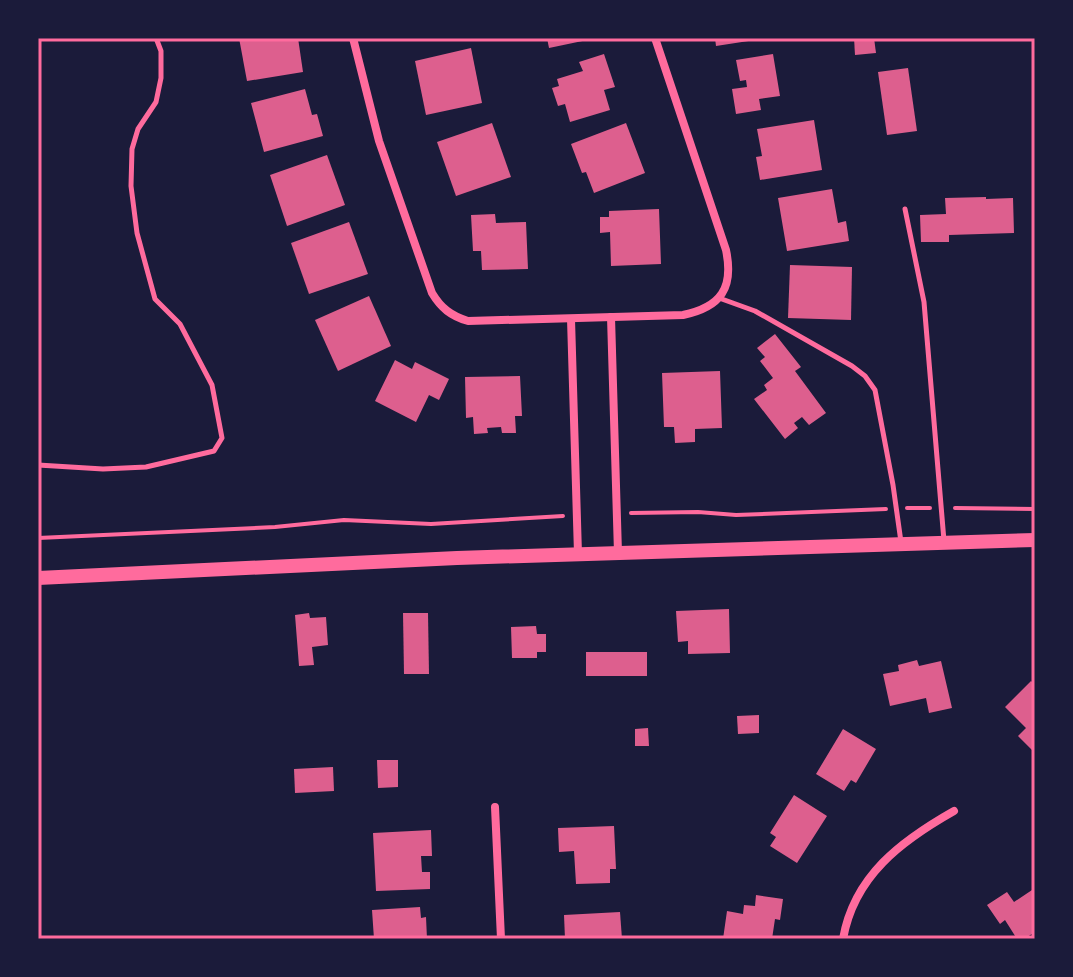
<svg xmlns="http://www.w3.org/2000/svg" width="1073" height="977" font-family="'Titillium Web',sans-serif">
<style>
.building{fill:#dd5f8e}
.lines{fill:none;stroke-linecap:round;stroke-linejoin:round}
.path{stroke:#ff6b9d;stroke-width:4}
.service{stroke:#ff6b9d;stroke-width:5}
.minor{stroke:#ff6b9d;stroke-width:8}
.secondary{stroke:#ff6b9d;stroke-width:14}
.neatline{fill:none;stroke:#ff6b9d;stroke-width:3}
</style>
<rect width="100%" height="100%" fill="#1b1b3a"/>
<g class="building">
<polygon points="239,38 298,38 303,72 247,81"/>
<polygon points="547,38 592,38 592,39 549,48"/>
<polygon points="715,38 755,38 755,40 716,46"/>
<polygon points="854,38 874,38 876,53 855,55"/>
<polygon points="471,48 482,103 426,115 415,61"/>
<polygon points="604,54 615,87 604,90 610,110 570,122 565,104 558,106 552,88 559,86 557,79 583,71 579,62"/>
<polygon points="773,54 780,96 759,99 761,110 736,114 732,89 747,87 746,80 740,81 736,60"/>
<polygon points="908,68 917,131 887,135 878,72"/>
<polygon points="305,89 312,115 317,114 323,136 264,152 251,103"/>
<polygon points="814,120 822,170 760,180 756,157 762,156 757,129"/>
<polygon points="492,123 511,177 456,196 437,142"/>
<polygon points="626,123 645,173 594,193 586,172 582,173 571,144"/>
<polygon points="327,155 345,205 287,226 270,175"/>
<polygon points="832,189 838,223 846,221 849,241 787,251 778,198"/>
<polygon points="986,197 986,199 1013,198 1014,233 949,235 949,242 921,242 920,215 946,214 945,198"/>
<polygon points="659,209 661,264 611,266 610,232 600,233 600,217 609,217 609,211"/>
<polygon points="495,214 496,223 526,222 528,269 482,270 481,251 473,251 471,215"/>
<polygon points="349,222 368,274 309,294 291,243"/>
<polygon points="790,265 852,267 851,320 788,318"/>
<polygon points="369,296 391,346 338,371 315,320"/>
<polygon points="775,334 801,367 795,371 826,413 809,425 802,417 794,423 798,428 785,439 754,399 767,390 764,385 773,378 760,361 765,357 757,348"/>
<polygon points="395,360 412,369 415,362 449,379 439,400 429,395 416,422 375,401"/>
<polygon points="720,371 722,428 695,429 695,442 675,443 674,427 664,427 662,373"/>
<polygon points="520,376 522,416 515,416 516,433 502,433 501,427 487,428 488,433 474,434 473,417 466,418 465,377"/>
<polygon points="729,609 730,653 688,654 688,641 678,642 676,611"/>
<polygon points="309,613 310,618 326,617 328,645 312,647 314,665 299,666 295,615"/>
<polygon points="403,613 428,613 429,674 404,674"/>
<polygon points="536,626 537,634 546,634 546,652 537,652 537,658 512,658 511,627"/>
<rect x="586" y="652" width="61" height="24"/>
<polygon points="917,660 919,666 941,661 952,708 929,713 926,698 890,706 883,674 899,671 898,665"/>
<polygon points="1031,681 1035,685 1033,751 1018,736 1026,728 1005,707"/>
<polygon points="759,715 759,733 738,734 737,716"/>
<polygon points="648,728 649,746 635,746 635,729"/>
<polygon points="843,729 876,749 856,783 851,780 844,791 816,774"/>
<polygon points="377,760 398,760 398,787 378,788"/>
<polygon points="333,767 334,791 295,793 294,769"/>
<polygon points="794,795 827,816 797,863 770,846 776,837 770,833"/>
<polygon points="614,826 616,869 610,869 610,883 576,884 574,851 559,852 558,828"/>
<polygon points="431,830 432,856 421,856 422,872 430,872 430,889 376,891 373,833"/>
<polygon points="1035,888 1035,932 1024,939 1017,939 1005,920 1000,924 987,905 1007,892 1014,902"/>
<polygon points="756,895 783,899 780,920 775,919 772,939 723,939 727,911 743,914 744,905 755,906"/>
<polygon points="420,907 421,918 426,917 427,939 374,939 372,910"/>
<polygon points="620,912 622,939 565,939 564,915"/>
</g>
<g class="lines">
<g class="path">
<polyline points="907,508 930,508"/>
<polyline points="955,508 1035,509"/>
<polyline points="631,513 698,512 736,515 886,509"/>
<polyline points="38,538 275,527 344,520 431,524 563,516"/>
</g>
<g class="service">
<polyline points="905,209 924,302 944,541"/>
<polyline points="719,298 755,311 852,366 865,376 875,390 893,485 901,542"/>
<polyline points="38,465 103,469 146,467 214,451 222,438 212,385 180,324 155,299 137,233 131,186 132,149 138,129 156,102 161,78 161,51 156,38"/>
</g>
<g class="minor">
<path d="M353,38L379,141L432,293C441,308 451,316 468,321L683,315C721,307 734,288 726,250L655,38"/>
<polyline points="611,317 618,553"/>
<polyline points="571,319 578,554"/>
<polyline points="495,807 501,939"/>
<path d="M843,939C854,876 901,841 954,811"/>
</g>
<polyline class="secondary" points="38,578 457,558 1035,540"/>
</g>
<rect width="1073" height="977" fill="none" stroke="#1b1b3a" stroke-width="80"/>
<rect x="40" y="40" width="993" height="897" class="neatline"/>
</svg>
